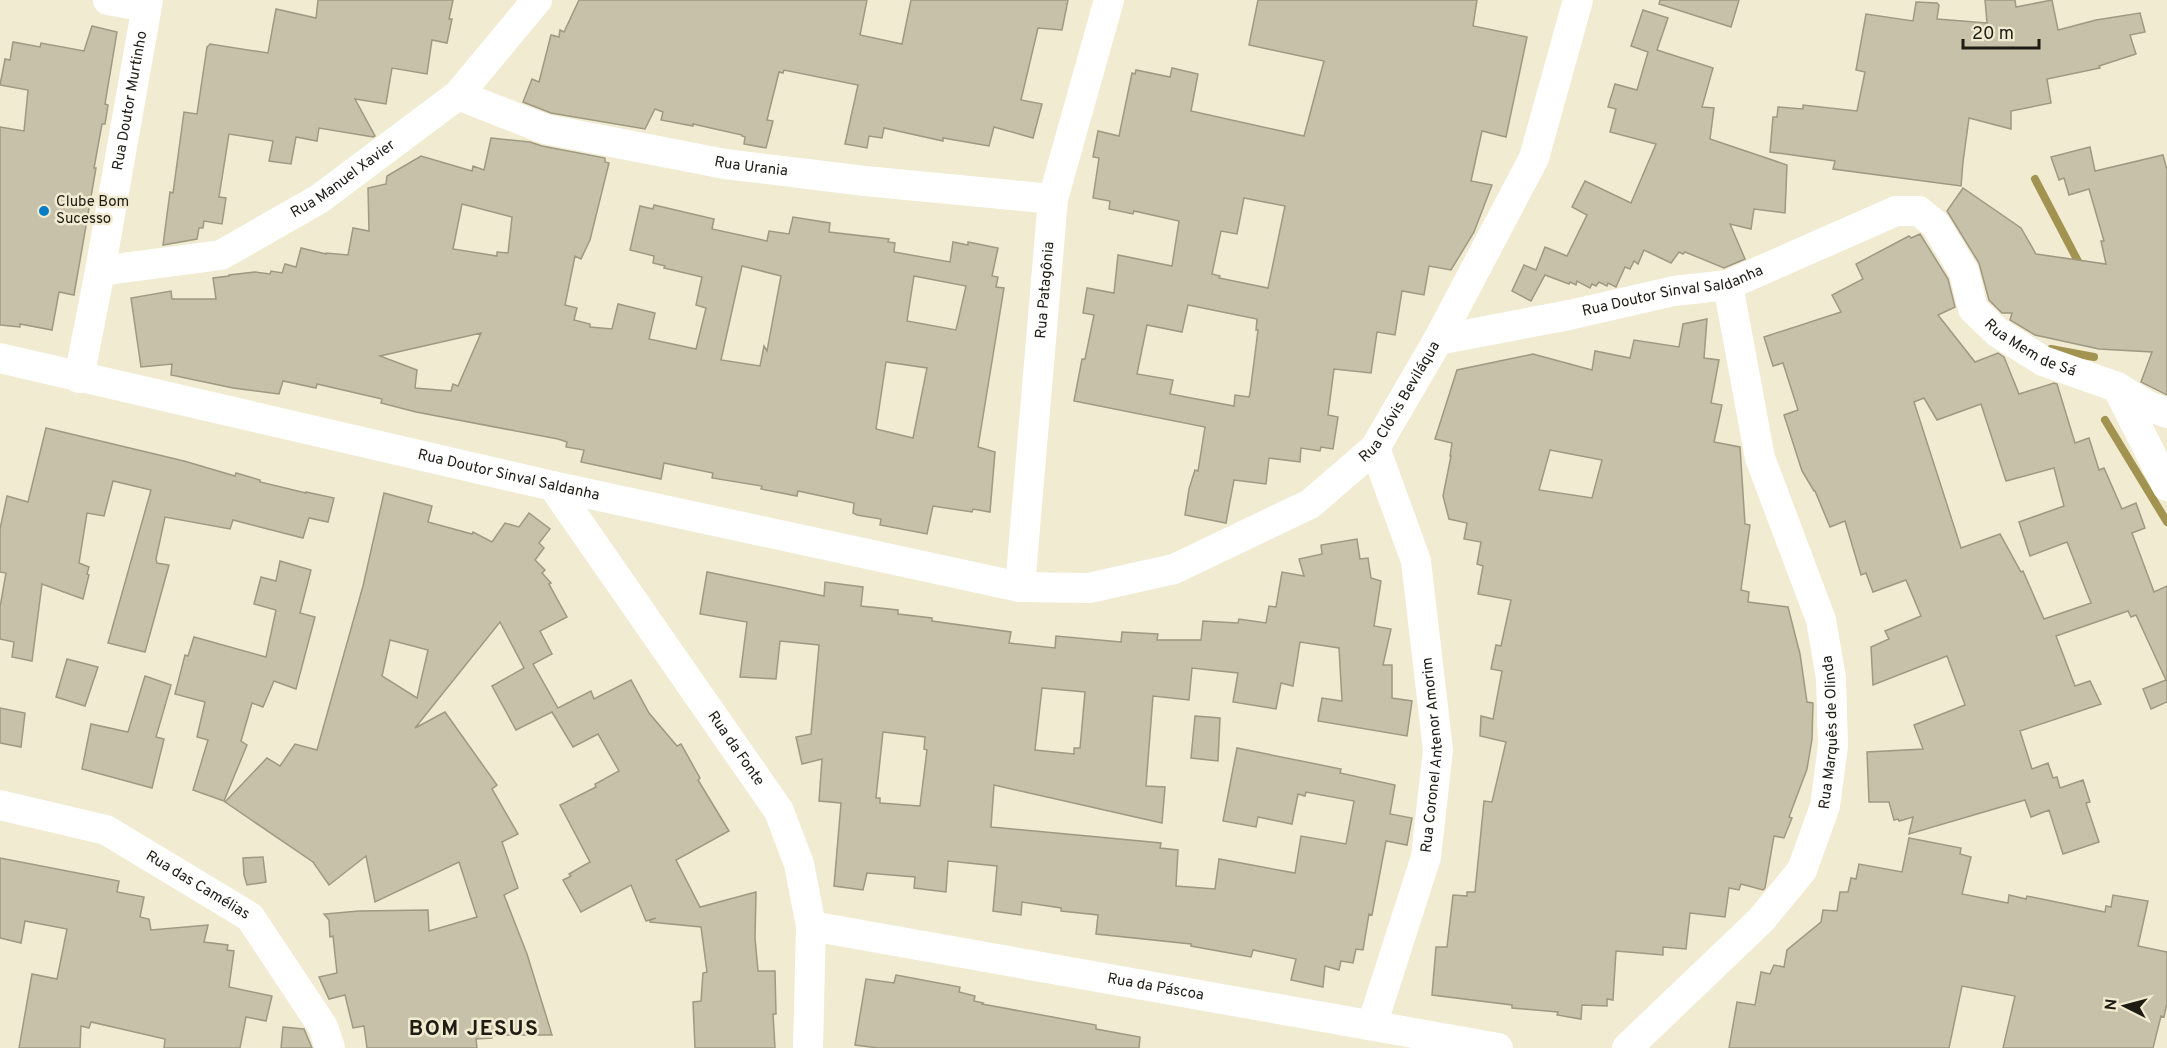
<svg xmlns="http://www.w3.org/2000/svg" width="2167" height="1048" font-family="Overpass,sans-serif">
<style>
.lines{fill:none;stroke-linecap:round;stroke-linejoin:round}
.stream{stroke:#a39350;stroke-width:8}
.building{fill:#c7c1a9;stroke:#9f9982;stroke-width:1.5;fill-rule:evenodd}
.minor{stroke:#fff;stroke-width:30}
.poi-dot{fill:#087dc6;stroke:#f1ebd1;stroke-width:2}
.labels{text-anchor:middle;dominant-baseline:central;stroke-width:5;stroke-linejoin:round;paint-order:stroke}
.street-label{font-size:15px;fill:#1e1c13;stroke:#f1ebd1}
.poi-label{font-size:15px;fill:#1e1c13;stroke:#f1ebd1;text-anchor:start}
.district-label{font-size:21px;font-weight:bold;letter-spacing:1.5px;fill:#1e1c13;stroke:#f1ebd1}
</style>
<rect width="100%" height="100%" fill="#f1ebd1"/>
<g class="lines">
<g class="stream">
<polyline points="2035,179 2081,267"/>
<polyline points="2051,349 2094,357"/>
<polyline points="2105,420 2167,522"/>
</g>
</g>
<g class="building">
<polygon points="318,0 453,0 449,19 452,19 447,43 432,40 427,74 392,68 386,104 355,99 375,136 373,137 319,128 317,141 296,137 291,164 269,161 273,141 229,134 219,197 226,198 222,224 204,221 203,228 199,228 197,239 163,245 170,192 173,193 184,112 197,114 207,47 210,44 268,53 276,9 316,18"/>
<polygon points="579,0 867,0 860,35 902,44 911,0 1068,0 1062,30 1038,28 1021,100 1042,104 1033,138 994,127 989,146 943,138 943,141 884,128 882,138 869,136 867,148 845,144 858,85 784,70 783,73 779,72 767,120 773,121 766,148 744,144 745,137 742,136 742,135 693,124 693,126 661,120 663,112 655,109 645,129 551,113 523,102 532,79 539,82 551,35 559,37 560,30 564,32"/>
<path d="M1258,0H1477L1473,26L1527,37L1506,137L1482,131L1471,181L1492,185L1474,232L1451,270L1429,266L1424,295L1402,291L1395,335L1377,332L1371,373L1334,369L1328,415L1338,417L1333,449L1321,447L1320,451L1301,448L1300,462L1269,458L1266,484L1234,480L1226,523L1185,515L1189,489L1195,470L1198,471L1205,427L1074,401L1082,359H1085L1094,315L1083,313L1087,288L1114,293L1118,255L1172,266L1179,221L1134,211L1133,214L1109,209L1110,201L1093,198L1099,158L1093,157L1098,131L1119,136L1132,73L1135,74L1136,70L1170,77L1172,68L1198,74L1191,111L1304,136L1324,61L1249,45ZM1244,198L1285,206L1268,288L1219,278L1220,276L1212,274L1221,231L1237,234ZM1188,305L1257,319L1256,330H1258L1250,393L1249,397L1235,395L1234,406L1170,394L1173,380L1137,374L1147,325L1182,332Z"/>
<polygon points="1660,0 1739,0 1731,27 1659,4"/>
<polygon points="1985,0 2015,0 2016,7 2052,0 2058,30 2096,20 2140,13 2145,32 2130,35 2136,54 2099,66 2100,68 2047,79 2051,103 2011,111 2011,129 1969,118 1963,162 1961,186 1833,169 1835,161 1770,152 1773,117 1777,117 1778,107 1803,109 1803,105 1857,111 1865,72 1856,70 1866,14 1913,21 1916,2 1937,3 1939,5 1937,19 1987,23"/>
<polygon points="1643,10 1668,18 1657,50 1713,68 1702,107 1714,108 1710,139 1787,165 1785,213 1754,209 1751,229 1730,224 1745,259 1724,268 1685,252 1683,254 1679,252 1671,263 1644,250 1638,264 1634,261 1630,269 1625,267 1616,287 1608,283 1607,286 1599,282 1596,286 1592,284 1590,288 1577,281 1576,285 1570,282 1569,284 1545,275 1531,301 1512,291 1524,265 1536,270 1545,247 1567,256 1587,215 1572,207 1585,181 1631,203 1656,144 1610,132 1616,109 1608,107 1615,84 1637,90 1648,52 1631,46"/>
<polygon points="92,26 117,32 105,104 108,105 105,124 102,124 94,168 96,168 74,295 59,292 52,330 20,324 20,327 0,325 0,127 24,131 28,90 0,85 5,59 10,60 13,42 40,47 41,43 84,51"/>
<path d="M491,138L530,142L542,146L605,158V162L609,163L590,240L581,259L575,256L565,305L577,308L574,320L590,324V327L612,329L618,304L655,313L649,339L696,349L706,308L696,305L702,277L664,268L665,266L653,263L654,256L630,250L640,206L653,209L654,205L714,219L712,229L767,241L769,231L789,234L793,217L830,223L829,232L889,239L888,242L895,243L894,252L950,262L953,242L968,245V242L998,248L992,276L998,277L996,287L1004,288L978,447L995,452L990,512L973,509L972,512L933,506L927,534L880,525L881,519L857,515L853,513L854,503L798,491L797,496L761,489L762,486L712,478L713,473L664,463L661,479L581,462L584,450L566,447L567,442L558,439L416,412L381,403L382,399L317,384L316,388L283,381L279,394L233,388L171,375L172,364L141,367L131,298L171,291L172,299H216L213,278L229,276V275L255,272L270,274L271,271L282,273L285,264L296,267L301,248L326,254V253L348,255L353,228L369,231L368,188L386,184L387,176L421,156L472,171L473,166L484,170ZM462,204L512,217L508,253L497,252V256L453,249ZM742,266L781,276L767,351L764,346L760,366L721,360ZM914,276L966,286L956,330L907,321ZM481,333L458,386L453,384L451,391L415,388L417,370L380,356ZM886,362L927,368L913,438L876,429Z"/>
<polygon points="2090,147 2095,171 2163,155 2167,170 2167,395 2141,382 2152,352 2099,349 2035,335 2010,320 2012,313 2002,313 1989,300 1979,263 1947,211 1963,188 2021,228 2036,254 2106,264 2101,241 2104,241 2089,189 2069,195 2064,178 2059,180 2051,157"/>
<path d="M1920,234L1948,279L1955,307L1938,315L1975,362L1998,353L2004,357L2019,394L2054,383L2057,384L2075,443L2089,438L2099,470L2104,468L2122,509L2136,503L2145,528L2132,533L2154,592L2167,586V702L2151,709L2143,689L2166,680L2136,615L2131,617L2128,611L2056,636L2075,686L2090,681L2101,704L2020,731L2032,769L2048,763L2053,778L2057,777L2060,788L2083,780L2090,802L2086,803L2099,842L2063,854L2049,810L2031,817L2025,800L1909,834L1913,817L1899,821L1898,819L1894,820L1889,802H1869L1867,752L1923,749L1914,725L1965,705L1947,656L1873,685L1871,647L1889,639L1885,631L1921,616L1906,580L1873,592L1866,573L1861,575L1845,521L1830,527L1815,491H1814L1802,471L1784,415L1798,410L1783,363L1773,366L1764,337L1841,312L1832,295L1863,279L1856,264L1909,236L1911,238ZM1924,398L1937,420L1981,404L2006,481L2054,468L2064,506L2019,522L2030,556L2067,542L2091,603L2044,619L2023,571L2021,572L2000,534L1961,548L1914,402Z"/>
<path d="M1707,319L1704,358L1719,360L1711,403L1722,405L1714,442L1740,447L1745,524L1750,525L1741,590L1749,592L1748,602L1788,607L1800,654L1807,702L1813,703L1812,739L1807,769L1789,817L1792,818L1784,838L1774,836L1765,888L1763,890L1741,884L1739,890L1729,888L1725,917L1690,913L1686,949L1663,947V955L1616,951L1613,1000L1607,999V1006L1582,1005L1581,1019L1557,1015L1558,1012L1512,1008V1005L1432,995L1436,947H1447L1453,895L1467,896V892H1475L1484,801L1492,802L1506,742L1480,736L1481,716L1493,719L1502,671L1491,669L1496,645L1501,646L1511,600L1478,594L1483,566L1477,564L1481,542L1464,539L1467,523L1449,519L1443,496L1451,456H1450L1452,443L1435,439L1457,370L1533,354L1592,370L1595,351L1630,358L1634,340L1679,347L1683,324ZM1550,450L1602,460L1592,498L1539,490Z"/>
<polygon points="46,428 184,461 235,476 236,473 260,480 260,482 306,493 306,492 334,498 328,522 309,518 303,538 233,520 230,529 165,517 156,559 157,563 169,565 145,652 108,643 151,490 113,481 104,516 87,513 79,563 89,567 87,574 89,575 83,599 42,584 32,661 12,657 14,642 0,639 0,607 6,573 0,572 0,529 7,496 28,502"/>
<path d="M384,493L432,506L428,522L472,534L473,532L492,542L505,523L519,527L529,513L550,529L539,543L544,548L535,560L545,570L542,573L551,583L549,584L567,617L540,631L552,654L533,664L558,708L591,691L594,699L631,680L649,713L677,746L681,744L700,778L698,780L729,831L676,860L700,907L756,892L755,938L758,971H775L776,1014H773L775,1048H695L693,1002L701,1001L703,973L707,972L701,927L650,922V920L656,918L646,921L631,885L581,912L563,880L571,876L569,874L590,862L560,805L596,787L595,784L619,771L598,734L573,747L552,712L516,730L492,686L524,668L500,622L415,728L445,712L497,785L492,789L518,834L502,842L518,888L504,895L527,954L552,1035H492V1038L476,1039L477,1048H367L364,1026L353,1028L345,995L329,999L319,977L337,973L333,936L330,937L329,920L324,914L359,911L428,910L429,931L477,917L459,862L375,902L366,856L329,885L313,862L225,802L267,758L280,766L295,744L317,750L363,586ZM390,640L428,650L417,698L382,676Z"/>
<path d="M1357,539L1360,559L1368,558L1371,578L1381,581L1374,626L1391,629L1383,665H1392V698L1412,701L1407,736L1318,721L1322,698L1342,701L1339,648L1300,642L1293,686L1281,683L1276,709L1233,702L1238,673L1192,668L1189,700L1153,696L1146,786L1165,787L1162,823L994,785L991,827L1161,843L1160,848L1178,850L1176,886L1215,889L1219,859L1295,873L1301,836L1346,844L1354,801L1306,792L1305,796L1298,794L1292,824L1258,817L1256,827L1223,821L1237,748L1341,769L1340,773L1395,785L1390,814L1412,818L1407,845L1386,841L1372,915L1369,914L1363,950L1356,949L1353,963L1341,961L1339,970L1325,966L1323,987L1291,980L1296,959L1253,950L1251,957L1191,946V944L1096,934L1098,915L1061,911V908L1022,902L1021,915L993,911L997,866L948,861L946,892L914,888L915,877L867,873L863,890L834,886L841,803L819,801L822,759L802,764L796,737L811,734L819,645L780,641L776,679L740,677L747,622L700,614L707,572L824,596L825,582L863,587L861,606L898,610V614L932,618V621L1011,632L1009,643L1055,648L1056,636L1121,642L1122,632L1158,634L1157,640H1201L1203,621L1238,623L1239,619L1266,623L1269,606L1276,607L1282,572L1304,576L1299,559L1322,554L1321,545ZM1042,688L1085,692L1080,748H1074V754L1035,750ZM883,732L925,737L924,749L927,750L920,806L880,803V798H876Z"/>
<polygon points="280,561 311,570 300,613 315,617 296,689 274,681 263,707 252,703 241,741 247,745 224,801 193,790 208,740 197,737 205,702 175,694 185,655 188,656 194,637 266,657 276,610 254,604 261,577 276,581"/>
<polygon points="67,659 98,667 85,706 56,697"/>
<polygon points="145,676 171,685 156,737 164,739 152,788 82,769 91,724 128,732"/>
<polygon points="0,708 25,713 21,747 0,743"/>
<polygon points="1195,716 1220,718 1218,761 1191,758"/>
<polygon points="1909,838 1961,848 1960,854 1971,857 1962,894 2008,903 2009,895 2026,899 2027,896 2105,912 2106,906 2111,907 2113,895 2148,901 2138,946 2167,952 2167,1003 2164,1017 2161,1016 2153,1048 2003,1048 2015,996 1962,986 1949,1048 1729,1048 1737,1002 1755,1005 1761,972 1770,974 1774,965 1784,967 1787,950 1821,922 1823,910 1837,911 1840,892 1848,892 1851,878 1856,879 1859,864 1902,872"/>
<polygon points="263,857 266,882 247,885 244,875 243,858"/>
<polygon points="0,858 119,881 117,892 144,897 140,917 149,919 151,930 208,925 204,942 228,945 227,950 234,951 229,987 272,996 266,1021 246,1017 240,1048 164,1048 165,1039 91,1022 89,1028 81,1026 80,1048 19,1048 32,974 57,979 67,929 25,921 21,943 0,938"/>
<polygon points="896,975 960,987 959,992 975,996 974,1001 983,1003 982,1004 1096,1025 1096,1029 1140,1037 1139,1048 878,1048 855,1045 866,979 894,983"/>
<polygon points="283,1027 304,1029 312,1048 281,1048"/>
</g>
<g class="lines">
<g class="minor">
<polyline points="108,0 146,7"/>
<path id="s1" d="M458,95L545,129L725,164L865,181L1053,199"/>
<path id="s2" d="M100,271L221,255L319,199L458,95L537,0"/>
<path id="s3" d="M1438,340L1569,315L1674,291L1728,285L1896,211H1919L1936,225L1964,272L1973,309L1997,332L2043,361L2117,387L2148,406L2167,413"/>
<path id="s4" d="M0,358L553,486L1020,587L1089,588L1174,569L1310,504L1375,448L1438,340L1534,158L1578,0"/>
<path id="s5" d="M79,378L100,271L148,0"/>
<polyline points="2117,387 2167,486"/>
<path id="s6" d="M553,486L779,811L799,864L811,926L808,1048"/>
<path id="s7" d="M1020,587L1053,199L1109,0"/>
<path id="s8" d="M0,805L106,830L250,917L323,1027L330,1048"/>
<path id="s9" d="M811,926L1498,1048"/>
<path id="s10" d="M1372,1025L1426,857L1438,750L1416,561L1375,448"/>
<path id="s11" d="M1627,1048L1761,920L1802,870L1825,806L1833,746L1831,678L1821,620L1760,458L1728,285"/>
</g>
</g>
<circle class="poi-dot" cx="44" cy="211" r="6"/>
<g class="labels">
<g class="street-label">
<text stroke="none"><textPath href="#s5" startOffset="282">Rua Doutor Murtinho</textPath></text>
<text stroke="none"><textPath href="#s1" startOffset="303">Rua Urania</textPath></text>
<text stroke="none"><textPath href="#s2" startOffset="266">Rua Manuel Xavier</textPath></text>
<text stroke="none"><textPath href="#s7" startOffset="298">Rua Patagônia</textPath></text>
<text stroke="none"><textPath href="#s3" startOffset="240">Rua Doutor Sinval Saldanha</textPath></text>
<text stroke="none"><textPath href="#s3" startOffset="687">Rua Mem de Sá</textPath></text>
<text stroke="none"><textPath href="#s4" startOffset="1490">Rua Clóvis Beviláqua</textPath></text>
<text stroke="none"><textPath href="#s4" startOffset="522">Rua Doutor Sinval Saldanha</textPath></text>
<text stroke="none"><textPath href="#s11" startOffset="392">Rua Marquês de Olinda</textPath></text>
<text stroke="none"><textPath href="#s6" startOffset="320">Rua da Fonte</textPath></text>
<text stroke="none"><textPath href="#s10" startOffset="279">Rua Coronel Antenor Amorim</textPath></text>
<text stroke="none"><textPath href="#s8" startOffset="216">Rua das Camélias</textPath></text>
<text stroke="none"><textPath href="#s9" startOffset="350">Rua da Páscoa</textPath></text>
</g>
<g class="poi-label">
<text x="56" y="202">Clube Bom<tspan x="56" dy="17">Sucesso</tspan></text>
</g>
<g class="district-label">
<text x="474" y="1029">BOM JESUS</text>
</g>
</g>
<g transform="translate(2125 1006) rotate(276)" stroke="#f1ebd1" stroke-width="4.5" paint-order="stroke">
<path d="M0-4.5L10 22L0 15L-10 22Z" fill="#1e1c13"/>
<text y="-9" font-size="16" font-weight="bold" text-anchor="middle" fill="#1e1c13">N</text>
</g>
<path d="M1963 39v9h76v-9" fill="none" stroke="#1e1c13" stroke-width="3"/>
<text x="1972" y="39" font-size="18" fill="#1e1c13" stroke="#f1ebd1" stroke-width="4.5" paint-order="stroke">20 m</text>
</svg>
